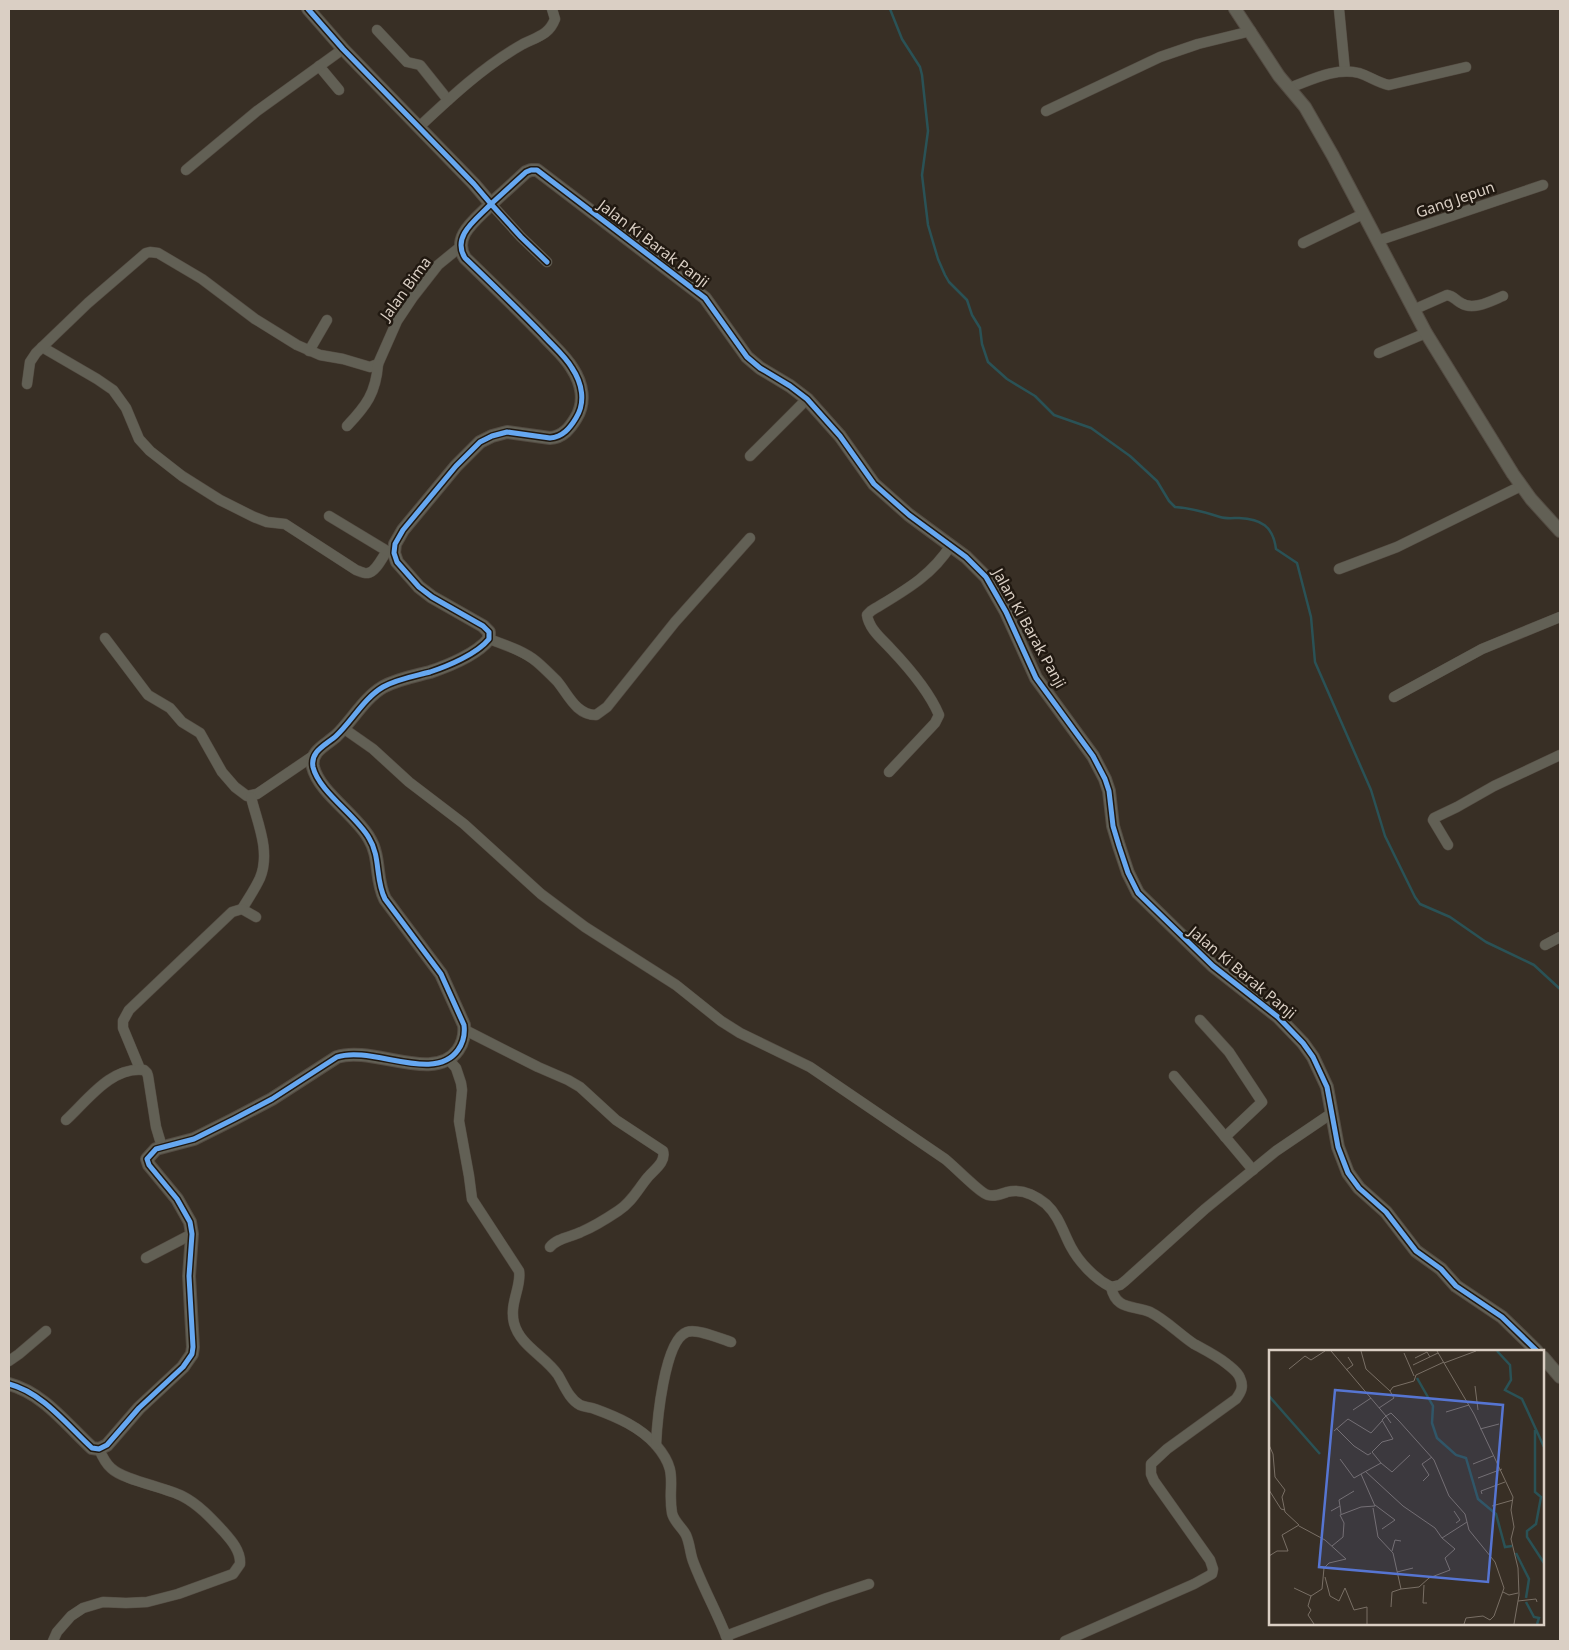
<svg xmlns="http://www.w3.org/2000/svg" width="1569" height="1650" font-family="'Noto Sans',sans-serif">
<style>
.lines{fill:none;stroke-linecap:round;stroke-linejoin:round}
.stream{stroke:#2a5256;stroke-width:2.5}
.minor-casing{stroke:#544c43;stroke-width:11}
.tertiary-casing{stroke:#544c43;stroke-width:14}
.minor{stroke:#626055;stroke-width:10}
.tertiary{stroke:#626055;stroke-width:12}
.cycleway-casing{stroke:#211911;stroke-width:8}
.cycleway{stroke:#66a8f1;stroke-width:5}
.labels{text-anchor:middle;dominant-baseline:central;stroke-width:5;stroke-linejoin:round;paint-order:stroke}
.street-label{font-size:15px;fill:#dacfc4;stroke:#211911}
.inset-river{fill:none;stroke:#2a5256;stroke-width:2.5}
.inset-road{fill:none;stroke:#796f65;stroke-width:1}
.view{fill:#5675d2;fill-opacity:0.15;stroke:#5675d2;stroke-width:2.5}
.inset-edge{fill:none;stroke:#dacfc4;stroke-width:2.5}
</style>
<rect width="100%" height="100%" fill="#382f25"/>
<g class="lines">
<path class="stream" d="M890,9L902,39L920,67L922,75L928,131L922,175L928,225L938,259L945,275L949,282L967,300L972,315L980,328L982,344L988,362L1007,379L1035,396L1054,415L1091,428L1130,456L1157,481L1169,501L1175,507C1190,508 1205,512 1220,517C1226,519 1233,518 1239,518C1261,519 1273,526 1276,549L1297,563L1311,617L1315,662L1371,790L1385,836L1415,897L1420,904L1450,917L1486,942L1534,965L1560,989"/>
<defs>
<g id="minor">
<polyline points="1339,9 1345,71"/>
<polyline points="377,30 407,62 420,65 448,100"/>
<polyline points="319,66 339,90"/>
<path d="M1289,88C1311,80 1335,67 1359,73C1369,76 1378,83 1389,85L1466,67"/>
<polyline points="1046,111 1160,57 1198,44 1251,31"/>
<path d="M419,127C451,97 484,66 523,44C537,37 549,35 555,19L552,9"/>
<polyline points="186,170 257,111 343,49"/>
<polyline points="491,204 521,237 547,262"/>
<polyline points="1377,241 1543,185"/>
<polyline points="1303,243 1363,214"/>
<path d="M1413,310L1447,295C1454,296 1455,300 1461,303C1473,311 1491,301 1503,296"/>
<path d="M42,347L97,379L113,390L126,408L139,439L150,451L182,476L220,500L254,517L267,522L285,524L356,570C359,571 365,574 368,573C376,572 383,556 387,551"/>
<polyline points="309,351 327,320"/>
<polyline points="1379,353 1426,333"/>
<polyline points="27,384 30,362 36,353 88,303 146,253 150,252 158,253 202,279 255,319 297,345 320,355 343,359 370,367 378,364 397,321 413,297 438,265 460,247"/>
<path d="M347,426C366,406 376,393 378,364"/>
<polyline points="750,456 807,399"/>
<polyline points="329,516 387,551 393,553"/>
<polyline points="1339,569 1397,547 1521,486"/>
<polyline points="105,638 148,695 170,708 182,722 200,733 222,772 235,787 247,796 257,794 313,756"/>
<path d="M489,639C505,645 524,651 537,662C544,668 551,675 557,681C568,694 576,715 596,715L607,707L675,622L750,538"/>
<polyline points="1394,697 1482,649 1560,617"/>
<path d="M343,728L373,749L409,782L464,824L541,894L585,927L676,985L721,1021L740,1033L810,1067L945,1159C954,1166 981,1194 988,1195C995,1197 1001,1194 1007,1192C1022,1188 1035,1195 1046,1204C1059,1216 1063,1232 1071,1247C1079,1262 1095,1279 1111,1287L1120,1285L1125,1281L1205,1209L1276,1151L1332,1113"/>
<path d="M889,772L935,723L939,715C929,691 909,668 891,649C882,639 869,629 867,615L871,611C902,592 931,577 951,545"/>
<polyline points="1448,845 1433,820 1434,818 1457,807 1494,786 1560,755"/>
<path d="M242,909C248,899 255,889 260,878C271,851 257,822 251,797"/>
<polyline points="1545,945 1560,937"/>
<polyline points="1200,1020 1229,1052 1262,1102 1225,1137"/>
<path d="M465,1030L538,1067L568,1080L580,1087L616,1120L663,1151C666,1162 655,1169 648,1177C638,1189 632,1202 618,1211C606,1219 593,1227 581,1232C571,1237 557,1238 550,1247"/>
<path d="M449,1060L456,1068L461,1083L462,1090L459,1121L469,1176L472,1199L519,1271C522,1286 509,1303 514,1323C520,1346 545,1356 558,1375C564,1385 569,1399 580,1405C584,1407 590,1407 595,1409C617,1417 640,1427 656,1445C680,1473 667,1484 672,1513C674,1522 682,1527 686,1535C690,1544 690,1553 693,1561C703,1588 718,1614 728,1641"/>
<polyline points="140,1069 123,1028 123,1021 129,1010 232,912 242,909 256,917"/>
<polyline points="1174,1076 1253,1170"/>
<path d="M66,1120C87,1101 111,1066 144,1070L147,1073L148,1076L156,1127L162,1147"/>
<polyline points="146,1258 192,1234"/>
<polyline points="9,1361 19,1354 46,1331"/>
<path d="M656,1445C657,1423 664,1340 687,1332C697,1328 721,1339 731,1342"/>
<polyline points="726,1636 827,1598 869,1584"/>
<path d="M53,1641L57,1632L71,1616L83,1608L103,1602L126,1603L147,1602L178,1594L233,1574L240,1564C241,1551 231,1540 223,1531C211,1518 198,1504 182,1496C164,1487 123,1480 111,1468C105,1463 102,1456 99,1449"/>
<path d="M1065,1641L1194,1584L1212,1574L1213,1569L1210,1560L1154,1481L1151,1474V1464L1167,1449L1236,1399C1241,1392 1244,1387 1240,1378C1238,1372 1232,1368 1227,1364C1217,1356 1205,1350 1194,1344C1179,1334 1166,1320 1150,1312C1132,1305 1116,1310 1111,1287"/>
</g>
<g id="tertiary">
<polyline points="308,9 343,49 474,184 491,204 526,172 531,170 537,170 705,298 747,357 760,368 790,386 807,399 840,436 874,484 909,515 966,557 986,577 1006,612 1036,678 1093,756 1105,779 1109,791 1113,826 1119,846 1128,873 1138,893 1213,966 1278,1017 1303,1043 1313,1057 1327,1087 1338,1147 1348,1173 1359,1188 1386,1212 1416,1251 1441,1269 1456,1286 1502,1317 1537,1351"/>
<polyline points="1235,9 1279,76 1305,107 1333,156 1426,333 1513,474 1531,499 1560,531"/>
<polyline points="1543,1357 1560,1377"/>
<path d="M9,1384C43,1393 66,1424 92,1448L99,1449L107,1445L139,1408L183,1367L192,1354L193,1347L189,1276L192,1234L190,1222L177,1199L149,1165L147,1159L156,1149L194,1139L234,1119L272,1099L337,1057C372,1045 434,1084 458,1050C463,1043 465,1033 464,1025L441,974L385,899C375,880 381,857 369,838C356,815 319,792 313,767C310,751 326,745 336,736C352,721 364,698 383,687C397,679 415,676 430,672C448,666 477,654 489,639V632L483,626L432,597L419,587L397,562L394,553L395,544L403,530L456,466L480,442L492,436L507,432L550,438C563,437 570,428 576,418C586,402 582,383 572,368C565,356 553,346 544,336C518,309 492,284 465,258C451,236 477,219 491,204"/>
</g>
</defs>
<use href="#minor" class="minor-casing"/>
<use href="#tertiary" class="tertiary-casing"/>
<use href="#minor" class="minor"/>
<use href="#tertiary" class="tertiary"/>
<defs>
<g id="cycleway">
<polyline points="308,9 343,49 474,184 491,204 526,172 531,170 537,170 705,298 747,357 760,368 790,386 807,399 840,436 874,484 909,515 966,557 986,577 1006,612 1036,678 1093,756 1105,779 1109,791 1113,826 1119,846 1128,873 1138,893 1213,966 1278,1017 1303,1043 1313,1057 1327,1087 1338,1147 1348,1173 1359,1188 1386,1212 1416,1251 1441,1269 1456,1286 1502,1317 1537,1351"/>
<path d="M9,1384C43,1393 66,1424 92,1448L99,1449L107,1445L139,1408L183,1367L192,1354L193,1347L189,1276L192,1234L190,1222L177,1199L149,1165L147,1159L156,1149L194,1139L234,1119L272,1099L337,1057C372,1045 434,1084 458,1050C463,1043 465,1033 464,1025L441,974L385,899C375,880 381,857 369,838C356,815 319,792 313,767C310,751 326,745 336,736C352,721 364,698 383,687C397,679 415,676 430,672C448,666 477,654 489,639V632L483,626L432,597L419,587L397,562L394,553L395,544L403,530L456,466L480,442L492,436L507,432L550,438C563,437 570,428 576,418C586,402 582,383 572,368C565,356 553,346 544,336C518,309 492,284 465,258C451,236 477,219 491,204L521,237L547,262"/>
</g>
</defs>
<use href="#cycleway" class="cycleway-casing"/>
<use href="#cycleway" class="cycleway"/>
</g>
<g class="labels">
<g class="street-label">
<text transform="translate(1455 199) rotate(-19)">Gang Jepun</text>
<text transform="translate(654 243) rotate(37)">Jalan Ki Barak Panji</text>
<text transform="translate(405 288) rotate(-54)">Jalan Bima</text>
<text transform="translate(1030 628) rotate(61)">Jalan Ki Barak Panji</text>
<text transform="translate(1243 972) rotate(40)">Jalan Ki Barak Panji</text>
</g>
</g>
<g transform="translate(1269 1350)">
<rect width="275" height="275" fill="#382f25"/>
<path class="inset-river" d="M228,1L241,15L242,30L236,40L253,49L275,97M148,28L164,56L163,73L168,88L187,105L197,108L209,149L227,164L236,197L243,196M0,46L51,104M266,80V142L272,147L267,174L258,181V187L275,213M247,203L260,229L257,248M257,252L265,267L270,268L268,274"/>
<path class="inset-road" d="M62,1L117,66L122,63L130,71L165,110L180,146L196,164L200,180L226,212L235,238L225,266L221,270L214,266L197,268L195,274M92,1L97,19L121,41M168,1L205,64L244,147L242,160L245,177L242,189L249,218L250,245L245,274M135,3L145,26M146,8L158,2L161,7M175,13L207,1M144,15L169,3M20,19L36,6L42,10L56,1M77,20L84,15L79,7M206,36L209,60M110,58L125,48L121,41L124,37L145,31L147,25L175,12M84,60L102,48M177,62L200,55M67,78L85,96L99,105L102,103M211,79L230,74M65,81L79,69L102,83L113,71M0,95L4,104L6,127L16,140L13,147L16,162L30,175L13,185L19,201H8L0,206M71,109L85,128L92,124M112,113L123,122L141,105M204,114L224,106M96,121L134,156L166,178L173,188L198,172M209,128L233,119M154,131L160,125L153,114L163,107M0,140L12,159L16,160M213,144L212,141L236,132M106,155L126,170L113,179M71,156L70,150L85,141M223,156L244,150M104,158L109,187L124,203L132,239L150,237L160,228L181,220L176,208L186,199L173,188M62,161L71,156L72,164M185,161L191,170L187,173M30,176L56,190L77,209L60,213L55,218L53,239L42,246L39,256L42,260L39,265L45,274M63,196L74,187L75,173L71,165L92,157L106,156L92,124L112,113L103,102L113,92L124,89L113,70L117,66L122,73M123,201L126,190L132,191M128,222L144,218M56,227L61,246L70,251L76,238L85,260L98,257V274M155,235L154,253H158M25,238L42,246M234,242L240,245L249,243M249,251L267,249L268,252M122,257L123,242L132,239"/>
<path class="view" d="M66,40L234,55L219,232L50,217Z"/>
<rect width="275" height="275" class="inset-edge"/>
</g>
<rect width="1569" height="1650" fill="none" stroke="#dacfc4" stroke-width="20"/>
</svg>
